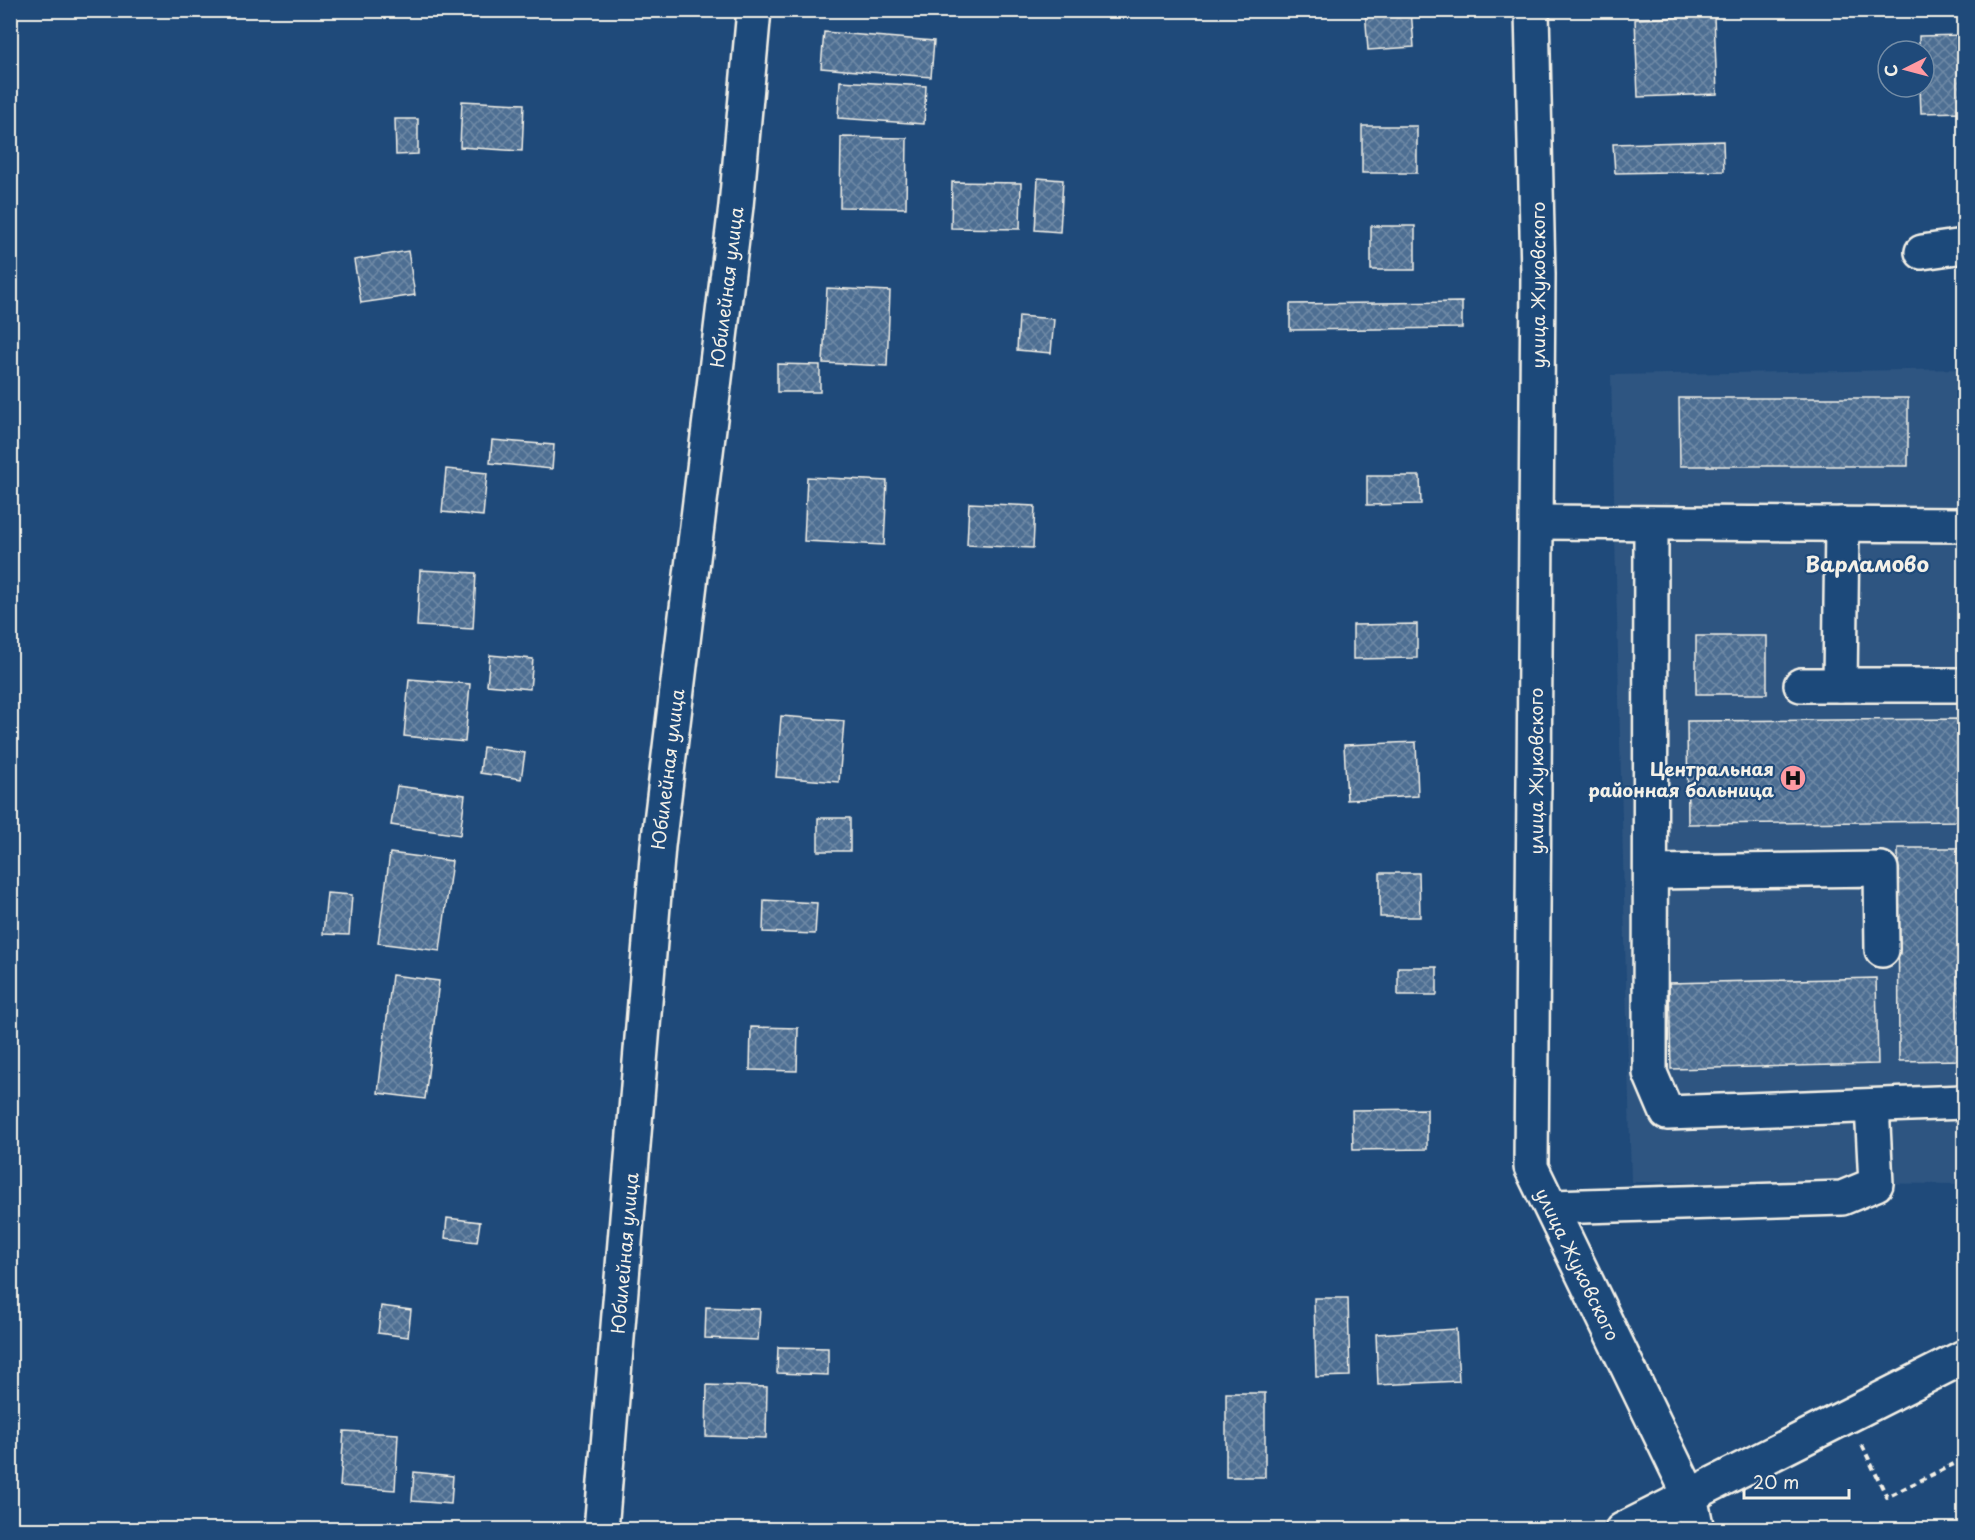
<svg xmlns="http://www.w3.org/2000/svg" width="1975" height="1540" font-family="'Playpen Sans',sans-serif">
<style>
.built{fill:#2d5581}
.building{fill:url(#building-cross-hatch);stroke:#f4f1e8;stroke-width:1.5}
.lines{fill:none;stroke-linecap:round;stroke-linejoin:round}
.minor-casing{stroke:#f4f1e8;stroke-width:38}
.major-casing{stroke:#f4f1e8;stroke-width:38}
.path{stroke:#f4f1e8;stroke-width:4;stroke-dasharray:6 4.5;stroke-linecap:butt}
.minor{stroke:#1f4a7a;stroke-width:33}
.major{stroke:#1f4a7a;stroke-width:33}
.labels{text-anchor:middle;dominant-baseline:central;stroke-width:4.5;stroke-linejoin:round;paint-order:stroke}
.street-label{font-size:18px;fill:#f4f1e8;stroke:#1f4a7a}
.poi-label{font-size:18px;font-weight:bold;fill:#f4f1e8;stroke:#1f4a7a;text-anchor:end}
.quarter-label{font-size:21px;font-weight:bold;fill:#f4f1e8;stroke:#1f4a7a}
</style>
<defs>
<pattern id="building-cross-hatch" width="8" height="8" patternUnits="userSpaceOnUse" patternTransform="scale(1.5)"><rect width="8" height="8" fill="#4d6e92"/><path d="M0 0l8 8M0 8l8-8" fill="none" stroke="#708aa6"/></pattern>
</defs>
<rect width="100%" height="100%" fill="#1f4a7a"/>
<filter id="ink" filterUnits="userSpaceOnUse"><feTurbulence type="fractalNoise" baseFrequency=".0167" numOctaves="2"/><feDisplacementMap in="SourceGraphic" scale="12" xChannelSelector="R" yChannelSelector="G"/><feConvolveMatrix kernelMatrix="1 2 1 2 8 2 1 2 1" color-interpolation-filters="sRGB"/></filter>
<g filter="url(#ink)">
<polygon class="built" points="1964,369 1964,1184 1631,1182 1611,375"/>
<g class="building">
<polygon points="1365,10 1411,10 1414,47 1368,50"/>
<polygon points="1714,16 1717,94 1638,97 1635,19"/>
<polygon points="824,32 934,41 931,77 821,68"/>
<polygon points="1964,35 1964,112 1921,113 1920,87 1924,87 1924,51 1919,51 1919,36"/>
<polygon points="840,81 926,86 924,124 838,118"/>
<polygon points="462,101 524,104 522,151 460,147"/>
<polygon points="395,119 418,119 418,154 396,155"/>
<rect x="1362" y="126" width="55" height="47"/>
<polygon points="841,137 907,138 906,208 840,207"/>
<polygon points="1723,141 1724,171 1615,173 1613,144"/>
<polygon points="1038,178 1063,180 1060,232 1035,230"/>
<polygon points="952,182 1021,183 1020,229 951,228"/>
<rect x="1371" y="226" width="44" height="44"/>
<polygon points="408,251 415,295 361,303 354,260"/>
<polygon points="827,288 890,291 887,366 823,363"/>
<polygon points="1462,302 1462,328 1290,330 1290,304"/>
<polygon points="1019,316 1054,319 1051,353 1017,350"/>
<polygon points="777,364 820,365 820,392 777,392"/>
<polygon points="1679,398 1908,398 1908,466 1680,466"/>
<polygon points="492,440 554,445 552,469 490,463"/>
<polygon points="446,469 487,473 483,516 442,512"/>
<polygon points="1367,476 1420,476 1421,504 1367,505"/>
<polygon points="807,477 887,481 884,545 804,541"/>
<polygon points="969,503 1035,506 1033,548 967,545"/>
<polygon points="420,570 476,573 473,629 417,626"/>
<polygon points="1417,624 1417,658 1353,659 1353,625"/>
<rect x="1696" y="636" width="71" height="58"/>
<polygon points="490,655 533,659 530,689 487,685"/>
<polygon points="409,679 470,684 465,742 404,736"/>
<polygon points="781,716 844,721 839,782 776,777"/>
<polygon points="1964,719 1964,821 1688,824 1687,721"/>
<polygon points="1416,742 1418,796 1347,800 1344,745"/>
<polygon points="483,747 525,753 521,779 480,773"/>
<polygon points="397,786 465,795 460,835 391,825"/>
<rect x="818" y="818" width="32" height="33"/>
<polygon points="1898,848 1964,848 1964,1060 1899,1061"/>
<polygon points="390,853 452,861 440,951 378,943"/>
<polygon points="1380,873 1419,873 1420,917 1380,917"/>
<polygon points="327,893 352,895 349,935 323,934"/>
<polygon points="764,900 817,903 815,934 763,932"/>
<rect x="1398" y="967" width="39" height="28"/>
<polygon points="392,975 439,981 425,1099 378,1093"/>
<polygon points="1876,978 1878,1064 1671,1069 1669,983"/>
<polygon points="751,1027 798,1028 797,1071 750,1070"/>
<polygon points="1427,1109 1427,1149 1353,1150 1352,1110"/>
<polygon points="447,1218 480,1222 477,1242 445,1238"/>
<polygon points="1314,1298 1348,1298 1350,1376 1316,1377"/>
<polygon points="381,1306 411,1310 408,1337 378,1333"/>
<polygon points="706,1307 760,1309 758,1340 705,1338"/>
<polygon points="1456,1329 1459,1381 1378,1385 1376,1334"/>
<polygon points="778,1347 828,1348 828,1375 777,1373"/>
<polygon points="707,1385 767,1387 766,1438 706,1436"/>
<rect x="1226" y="1393" width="39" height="84"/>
<polygon points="344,1431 398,1434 395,1490 340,1486"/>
<polygon points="414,1472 453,1476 451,1504 412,1501"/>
</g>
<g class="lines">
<defs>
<g id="minor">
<polyline points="1532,10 1538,274 1531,1167 1690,1496 1697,1530"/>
<polyline points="1922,252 1964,246"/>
<polyline points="1537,522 1964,525"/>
<polyline points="1651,523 1650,1073 1667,1113 1964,1102"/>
<polyline points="1801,685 1964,685"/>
<polyline points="1840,685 1842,524"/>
<polyline points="1651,872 1881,869 1882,950"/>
<polyline points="1551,1207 1842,1198 1876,1184 1872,1106"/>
<polyline points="601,1530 658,846 736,206 754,10"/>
</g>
<polyline id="major" points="1622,1530 1964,1357"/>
</defs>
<use href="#minor" class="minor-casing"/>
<use href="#major" class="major-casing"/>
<polyline class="path" points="1862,1445 1887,1497 1964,1459"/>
<use href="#minor" class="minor"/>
<use href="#major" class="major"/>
</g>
</g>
<defs>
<symbol id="hospital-disc" viewBox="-11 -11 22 22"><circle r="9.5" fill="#ff9aa2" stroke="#1f4a7a"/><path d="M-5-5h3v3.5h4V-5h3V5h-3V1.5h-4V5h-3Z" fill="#111"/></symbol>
</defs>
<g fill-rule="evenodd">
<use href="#hospital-disc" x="1778" y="763" width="30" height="30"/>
</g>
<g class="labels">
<g class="street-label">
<text transform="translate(1537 285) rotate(-90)">улица Жуковского</text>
<text transform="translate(726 287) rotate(-83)">Юбилейная улица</text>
<text transform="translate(667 769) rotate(-83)">Юбилейная улица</text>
<text transform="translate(1535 771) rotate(-90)">улица Жуковского</text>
<text transform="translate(624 1253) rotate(-85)">Юбилейная улица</text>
<text transform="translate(1578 1264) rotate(64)">улица Жуковского</text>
</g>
<g class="poi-label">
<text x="1774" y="768">Центральная<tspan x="1774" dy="21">районная больница</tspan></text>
</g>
<g class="quarter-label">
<text x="1867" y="563">Варламово</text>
</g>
</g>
<rect width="1975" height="1540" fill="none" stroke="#1f4a7a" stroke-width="36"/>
<rect x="18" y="18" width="1939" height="1504" fill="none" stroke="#f4f1e8" stroke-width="2" filter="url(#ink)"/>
<g transform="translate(1906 69) rotate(264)"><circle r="28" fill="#1f4a7a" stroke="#748da6" stroke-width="1.5"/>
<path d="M0-4.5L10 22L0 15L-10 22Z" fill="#ff9aa2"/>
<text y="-9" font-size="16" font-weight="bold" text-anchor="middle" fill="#f4f1e8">С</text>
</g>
<path d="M1744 1489v9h105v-9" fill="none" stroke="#f4f1e8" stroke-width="3"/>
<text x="1753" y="1489" font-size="18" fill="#f4f1e8" stroke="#1f4a7a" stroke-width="4.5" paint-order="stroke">20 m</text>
</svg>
